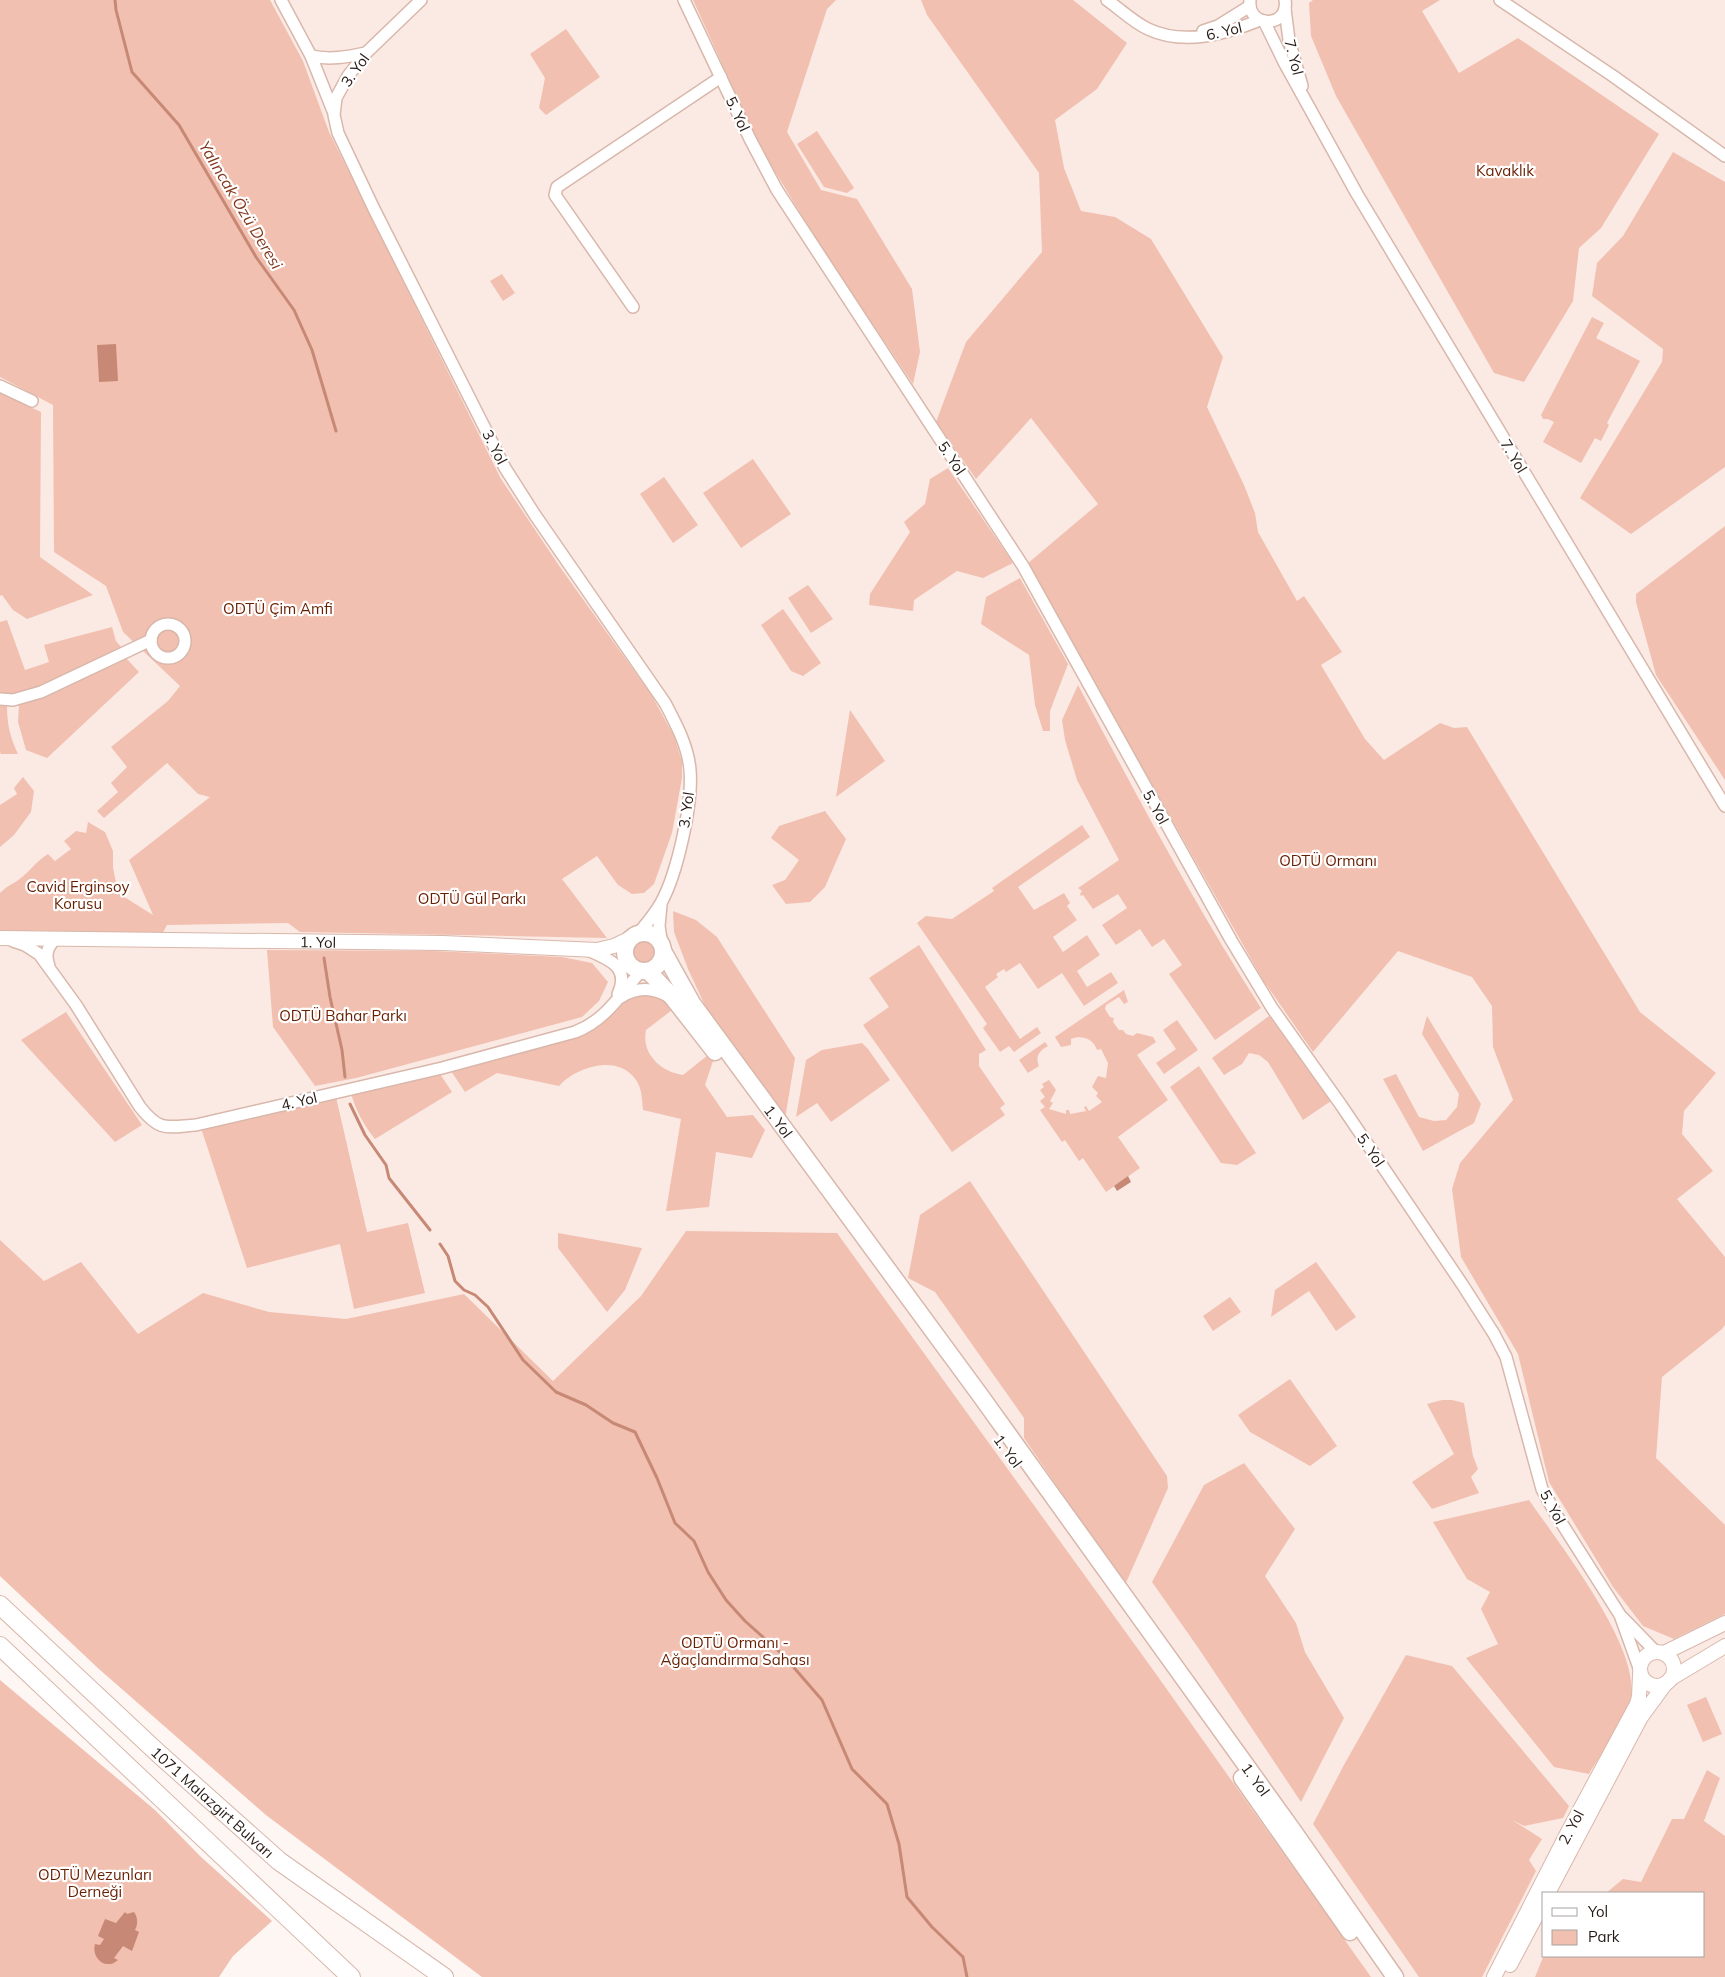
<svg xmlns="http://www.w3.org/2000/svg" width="1725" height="1977" font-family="Mulish,sans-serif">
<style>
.built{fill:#fbeae4;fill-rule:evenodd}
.green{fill:#f1c0b0}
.water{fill:#c78975}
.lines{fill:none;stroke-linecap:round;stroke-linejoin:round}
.stream{stroke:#c78975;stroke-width:3}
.minor-casing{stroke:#d9b7ab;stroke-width:14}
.tertiary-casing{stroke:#d9b7ab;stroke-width:16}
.secondary-casing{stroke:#d9b7ab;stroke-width:19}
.primary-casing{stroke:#d9b7ab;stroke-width:20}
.minor{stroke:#fff;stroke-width:11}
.tertiary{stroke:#fff;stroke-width:14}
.secondary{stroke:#fff;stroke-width:16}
.primary{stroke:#fff;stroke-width:18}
.labels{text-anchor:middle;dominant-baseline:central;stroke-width:4.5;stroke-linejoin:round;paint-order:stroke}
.street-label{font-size:15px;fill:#261a15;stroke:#fff}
.park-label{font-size:15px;fill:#681e00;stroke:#fff}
.water-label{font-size:16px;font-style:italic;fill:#83381d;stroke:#fff}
</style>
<rect width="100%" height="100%" fill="#fdf6f3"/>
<path class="built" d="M0,0H1725V1977H482L266,1815L99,1669L0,1576ZM1544,1893H1704V1956H1544Z"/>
<g class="green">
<path d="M0,0H270L303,61L329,132L501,479L560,567L652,696L674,736L682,762V778L672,833L654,884L644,893L632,894L618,885L597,856L562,879L607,938L300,932L288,923L167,925L161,936L0,933V893C6,887 10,885 17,881C28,874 36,861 48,854L55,861L71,849L64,841L76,831L86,833L88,822L105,832L113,851V867L118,893L153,915L129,860L210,797L198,794L167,763L104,818L97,811L118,792L111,783L127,767L111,747L168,701L180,686L123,632L106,586L54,552L53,405L0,377Z"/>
<polygon points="693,0 836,0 827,9 787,132 821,190 857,199 912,289 920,352 913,384 821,247 760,147"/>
<polygon points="921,0 1073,0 1127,43 1097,89 1055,120 1064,168 1081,211 1115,217 1151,239 1223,357 1207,407 1244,485 1255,513 1258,532 1297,601 1304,596 1342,652 1321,665 1365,739 1384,760 1440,723 1454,728 1467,727 1640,1012 1716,1073 1684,1111 1682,1134 1713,1171 1677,1199 1725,1257 1725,1325 1722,1329 1662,1377 1656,1458 1725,1525 1725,1614 1674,1639 1643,1626 1613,1587 1549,1482 1518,1354 1461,1257 1452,1189 1460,1163 1513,1100 1493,1047 1492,1006 1472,977 1398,951 1313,1052 1263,980 1027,564 1098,504 1031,418 976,479 936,422 966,342 1042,252 1039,173 927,15"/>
<polygon points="1313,0 1440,0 1422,11 1459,73 1518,38 1659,134 1601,228 1579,248 1573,301 1524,382 1494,373 1336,96 1311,36 1309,3"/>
<polygon points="566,29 600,77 546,115 539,108 545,78 530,54"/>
<polygon points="817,131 854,188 847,193 824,187 797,144"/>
<polygon points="1673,152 1725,182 1725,467 1631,534 1580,498 1662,362 1663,349 1592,296 1597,263 1623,236"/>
<polygon points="502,274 515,293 503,301 490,281"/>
<polygon points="1592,317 1604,323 1596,338 1640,361 1607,423 1609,425 1601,441 1595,438 1581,463 1543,442 1554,422 1548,419 1543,419 1541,415"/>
<polygon points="0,393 41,412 40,557 93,595 27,619 13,610 2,595 0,596"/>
<polygon points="753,459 791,514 741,548 703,493"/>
<polygon points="948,468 1013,563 983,578 957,571 914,600 913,611 869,605 870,594 910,532 904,522 925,504 930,479"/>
<polygon points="664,477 698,525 673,543 640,494"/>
<polygon points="1725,526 1725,780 1656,675 1636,602 1636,594"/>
<polygon points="1020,578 1068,664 1050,711 1050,731 1043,731 1035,705 1029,655 981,624 986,597"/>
<polygon points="808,585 833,619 811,633 788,598"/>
<polygon points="783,609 821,663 803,676 791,671 761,625"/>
<polygon points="7,620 25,670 49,662 44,645 112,627 116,641 122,648 43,685 14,695 0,693 0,622"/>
<polygon points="126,658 139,672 47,758 26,750 18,722 19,704 41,699"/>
<path d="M1078,685C1136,794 1194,904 1261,1008L1215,1040L1169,974L1182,965L1164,939L1152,947L1140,929L1116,945L1102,925L1127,908L1118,894L1093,909L1083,895L1081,896L1080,894L1082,891L1078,888L1119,860L1077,780L1065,740L1062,720Z"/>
<path d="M0,705H7C7,724 10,737 18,754H1L0,752Z"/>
<polygon points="850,710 885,761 836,797"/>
<polygon points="23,777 34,791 31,812 14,835 0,847 0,805 17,794 14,788"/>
<polygon points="825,811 846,839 825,887 810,902 786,904 772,885 785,880 799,860 771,838 779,826"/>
<polygon points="1082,825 1090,837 1018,887 1034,910 1064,893 1070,903 1067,906 1077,920 1053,937 1063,952 1087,935 1100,955 1077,971 1087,987 1111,972 1118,983 1084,1006 1062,973 1038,989 1020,963 1006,972 1004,969 996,974 998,977 985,987 1020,1039 1037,1027 1041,1033 1014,1052 1009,1046 1000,1052 983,1028 987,1024 917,923 926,916 952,919 994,891 992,888"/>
<polygon points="673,911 696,920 717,937 795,1058 785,1119 707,1010 688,969 674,932"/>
<circle cx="644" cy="952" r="12"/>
<polygon points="919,945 986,1050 979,1054 979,1066 1005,1104 1000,1108 1005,1115 952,1152 863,1025 889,1007 869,978"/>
<polygon points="267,950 434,951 562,957 592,963 608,982 599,1001 582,1017 356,1078 315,1086 273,1027"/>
<path d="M1124,990L1128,1002L1124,1004L1119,997L1106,1005L1105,1009L1110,1017L1114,1018L1113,1022L1119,1030H1123L1126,1034L1133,1036L1137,1033L1153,1037L1156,1042L1137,1055L1168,1100L1118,1137L1140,1168L1106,1192L1083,1158L1079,1161L1065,1140L1062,1142L1040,1110L1045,1107L1040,1101L1045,1097L1040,1090L1044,1087L1042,1084L1049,1080L1056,1090L1050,1101L1053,1103L1049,1109L1066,1114V1110H1069L1070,1114L1086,1111L1084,1107L1086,1106L1089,1111L1102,1102L1096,1096L1098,1093L1092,1087L1098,1076L1106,1078L1108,1063L1101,1049L1097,1050C1093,1038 1081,1035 1071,1039V1045L1061,1047L1055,1037Z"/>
<path d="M638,995C652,994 663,997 672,1010L646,1030C641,1054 661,1072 683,1075L708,1055L713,1061L705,1085L727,1117L753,1115L765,1130L752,1158L716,1152L709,1207L666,1211L681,1119L643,1110C642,1100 642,1088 636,1080C618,1053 576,1067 559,1086L497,1073L465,1092L451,1071L579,1037L601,1024L628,998Z"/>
<polygon points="66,1012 142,1125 115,1142 21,1040"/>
<polygon points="1269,1016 1331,1101 1303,1120 1268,1062 1259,1055 1249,1053 1242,1064 1224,1075 1212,1058"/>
<polygon points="1427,1016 1481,1104 1474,1123 1423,1151 1383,1079 1396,1074 1419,1117 1434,1121 1446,1120 1457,1107 1459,1094 1422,1034"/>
<polygon points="1177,1020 1198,1050 1164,1074 1156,1063 1176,1049 1163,1030"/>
<path d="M1045,1042L1048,1046C1039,1051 1035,1056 1039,1066L1028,1073L1019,1060Z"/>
<polygon points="862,1043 868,1049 890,1080 831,1122 817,1103 796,1117 806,1060 822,1050"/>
<polygon points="1199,1066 1256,1153 1237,1165 1221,1163 1170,1087"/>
<path d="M440,1074L452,1092L375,1139C364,1126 356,1110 351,1094Z"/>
<polygon points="336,1097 367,1232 408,1223 425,1293 354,1309 340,1244 247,1268 201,1128"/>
<polygon points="970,1181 1167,1476 1168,1488 1125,1585 1024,1438 1024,1418 935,1292 908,1278 920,1215"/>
<polygon points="686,1231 837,1233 1151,1667 1371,1977 482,1977 266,1815 99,1669 0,1576 0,1240 44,1281 81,1262 138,1334 203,1293 269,1312 346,1319 464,1294 553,1381 641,1296"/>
<polygon points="558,1233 642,1248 625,1290 607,1312 558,1248"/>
<polygon points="1316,1262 1356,1317 1336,1331 1309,1291 1271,1317 1275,1290"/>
<polygon points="1230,1297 1241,1312 1213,1331 1203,1316"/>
<polygon points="1290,1379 1337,1446 1310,1466 1250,1432 1238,1415"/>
<polygon points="1442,1400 1452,1400 1464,1403 1473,1456 1478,1469 1471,1477 1479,1493 1432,1509 1412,1482 1454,1454 1427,1404"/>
<polygon points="1244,1463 1295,1529 1265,1576 1296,1623 1305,1652 1344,1718 1301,1802 1199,1649 1152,1582 1204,1485"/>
<path d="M1529,1500C1557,1541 1645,1652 1630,1701C1624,1722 1601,1754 1589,1774L1554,1767L1466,1658L1498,1644L1481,1609L1490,1592L1467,1579L1433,1522Z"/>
<polygon points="1406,1655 1452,1666 1569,1806 1563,1818 1524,1826 1512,1820 1542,1839 1529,1860 1536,1871 1482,1977 1419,1977 1313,1824 1345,1763"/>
<polygon points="0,1680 155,1810 200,1856 272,1921 233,1956 219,1977 0,1977"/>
<polygon points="1706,1697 1722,1734 1703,1742 1687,1705"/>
<polygon points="1707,1770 1720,1778 1704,1821 1725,1836 1725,1977 1535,1977 1544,1955 1704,1956 1704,1893 1606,1893 1623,1879 1641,1882 1672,1819 1684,1819"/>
</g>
<g class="water">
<polygon points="116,344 118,381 99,382 97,345"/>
<polygon points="1128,1176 1131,1182 1117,1191 1114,1186"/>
<path d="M125,1912L127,1914L134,1912C138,1917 138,1925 135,1930L139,1932L132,1951L123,1946L114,1958L118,1960C106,1971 91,1958 95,1944L100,1945L104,1939L98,1936L105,1919L116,1923Z"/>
</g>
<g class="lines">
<g class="stream">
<polyline points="115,0 116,10 132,72 179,125 256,257 294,310 312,350 336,431"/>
<polyline points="324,958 330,997 342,1050 345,1077"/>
<polyline points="350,1104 365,1135 386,1165 389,1178 430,1230"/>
<polyline points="440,1244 448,1256 455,1281 464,1290 475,1295 488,1307 523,1360 556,1392 586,1405 613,1423 635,1432 657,1478 675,1523 694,1541 708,1572 726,1600 745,1621 783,1655 822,1700 852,1769 887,1804 899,1844 907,1897 932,1927 963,1957 967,1977"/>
</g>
<defs>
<g id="minor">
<polyline points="281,0 311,56 333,111"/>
<path d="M421,0L366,53L348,76L336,98L334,115L338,133L374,209L505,468L535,515L665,703C676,724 688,746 690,770C693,804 677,874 661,903C655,914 646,924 638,934"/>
<polyline points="684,0 750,139 777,190 1023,566 1231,940 1272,1008 1341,1105 1462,1284 1494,1334 1506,1357 1542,1489 1557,1516 1620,1615 1639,1668"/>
<path d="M1107,0C1120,9 1133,22 1148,29C1184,46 1226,34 1260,20"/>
<path d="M1250,0C1247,29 1290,28 1285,0"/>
<polyline points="1500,0 1613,76 1725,156"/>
<polyline points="1285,9 1289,40 1302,86"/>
<polyline points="1264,21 1284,62 1357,194 1725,806"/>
<polyline points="1203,31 1218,26 1250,6"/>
<path d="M311,56C330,60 347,57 366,53"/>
<polyline points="633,307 555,195 557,187 721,77"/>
<polyline points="0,386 32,401"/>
<circle cx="168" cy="641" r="17"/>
<polyline points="0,699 13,700 41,692 151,640"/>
<polyline points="661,905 659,926 662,945"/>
<path d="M13,941L25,945L39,954L76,1005L140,1107C160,1132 166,1127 196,1125L442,1068L575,1032C605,1021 621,994 641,971"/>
<path d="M590,951C611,960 630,968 618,994"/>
<path d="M49,966C45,954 47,948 55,939"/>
<path d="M621,997C637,987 653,987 669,997"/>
<polyline points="1623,1618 1655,1651"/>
</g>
<g id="tertiary">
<path id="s1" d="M0,938L443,943L597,950L614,946L633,937"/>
<circle cx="1657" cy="1669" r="17"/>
<polyline points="1664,1653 1725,1623"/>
<polyline points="1670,1679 1725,1646"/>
<polyline points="1548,1893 1641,1717 1666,1683"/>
<polyline points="1510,1965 1544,1901"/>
<polyline points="1494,1977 1568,1832 1637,1704 1639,1697 1640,1675"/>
</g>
<g id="secondary">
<circle cx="644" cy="952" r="19"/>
<path id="s2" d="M663,951L692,1003L980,1395L1294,1832L1395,1977"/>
<polyline points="648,971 669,993 715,1052"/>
<polyline points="1242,1778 1350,1932"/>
</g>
<g id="primary">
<path id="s3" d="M0,1605L158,1753L279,1861L444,1977"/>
<polyline points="0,1646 351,1977"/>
</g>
</defs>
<use href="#minor" class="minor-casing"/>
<use href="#tertiary" class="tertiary-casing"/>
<use href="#secondary" class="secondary-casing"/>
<use href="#primary" class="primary-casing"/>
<use href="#minor" class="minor"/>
<use href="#tertiary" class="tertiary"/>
<use href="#secondary" class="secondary"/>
<use href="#primary" class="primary"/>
</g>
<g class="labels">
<g class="street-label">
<text transform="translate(1224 31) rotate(-13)">6. Yol</text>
<text transform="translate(1294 57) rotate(76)">7. Yol</text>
<text transform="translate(355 70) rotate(-54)">3. Yol</text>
<text transform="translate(738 114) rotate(65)">5. Yol</text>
<text transform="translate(495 447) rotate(63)">3. Yol</text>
<text transform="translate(1514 456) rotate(59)">7. Yol</text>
<text transform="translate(952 458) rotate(56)">5. Yol</text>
<text transform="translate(1156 807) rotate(61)">5. Yol</text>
<text transform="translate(686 810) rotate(-82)">3. Yol</text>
<text stroke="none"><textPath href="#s1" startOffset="318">1. Yol</textPath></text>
<text transform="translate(299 1101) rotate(-13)">4. Yol</text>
<text stroke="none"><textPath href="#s2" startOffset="206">1. Yol</textPath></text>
<text transform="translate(1371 1150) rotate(56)">5. Yol</text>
<text transform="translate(1008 1451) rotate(54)">1. Yol</text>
<text transform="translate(1553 1507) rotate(62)">5. Yol</text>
<text stroke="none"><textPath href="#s2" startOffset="1019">1. Yol</textPath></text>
<text stroke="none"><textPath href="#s3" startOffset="290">1071 Malazgirt Bulvarı</textPath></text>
<text transform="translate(1571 1827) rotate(-62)">2. Yol</text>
</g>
<g class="park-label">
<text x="1505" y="170">Kavaklık</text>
<text x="278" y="608">ODTÜ Çim Amfi</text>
<text x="1328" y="860">ODTÜ Ormanı</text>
<text x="78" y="886">Cavid Erginsoy<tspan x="78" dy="17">Korusu</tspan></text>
<text x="472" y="898">ODTÜ Gül Parkı</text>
<text x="343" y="1015">ODTÜ Bahar Parkı</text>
<text x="735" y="1642">ODTÜ Ormanı -<tspan x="735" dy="17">Ağaçlandırma Sahası</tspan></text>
<text x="95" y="1874">ODTÜ Mezunları<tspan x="95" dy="17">Derneği</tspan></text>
</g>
<g class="water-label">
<text transform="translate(241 205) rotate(59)">Yalıncak Özü Deresi</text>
</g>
</g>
<rect x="1542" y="1892" width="162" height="65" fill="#ffffff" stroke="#a8a3a1"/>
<rect x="1552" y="1908" width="25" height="8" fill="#ffffff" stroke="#a8a3a1"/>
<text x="1588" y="1917" font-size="15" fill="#261a15">Yol</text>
<rect x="1552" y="1930" width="25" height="15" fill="#f1c0b0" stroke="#a8a3a1"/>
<text x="1588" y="1942" font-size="15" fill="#261a15">Park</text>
</svg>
